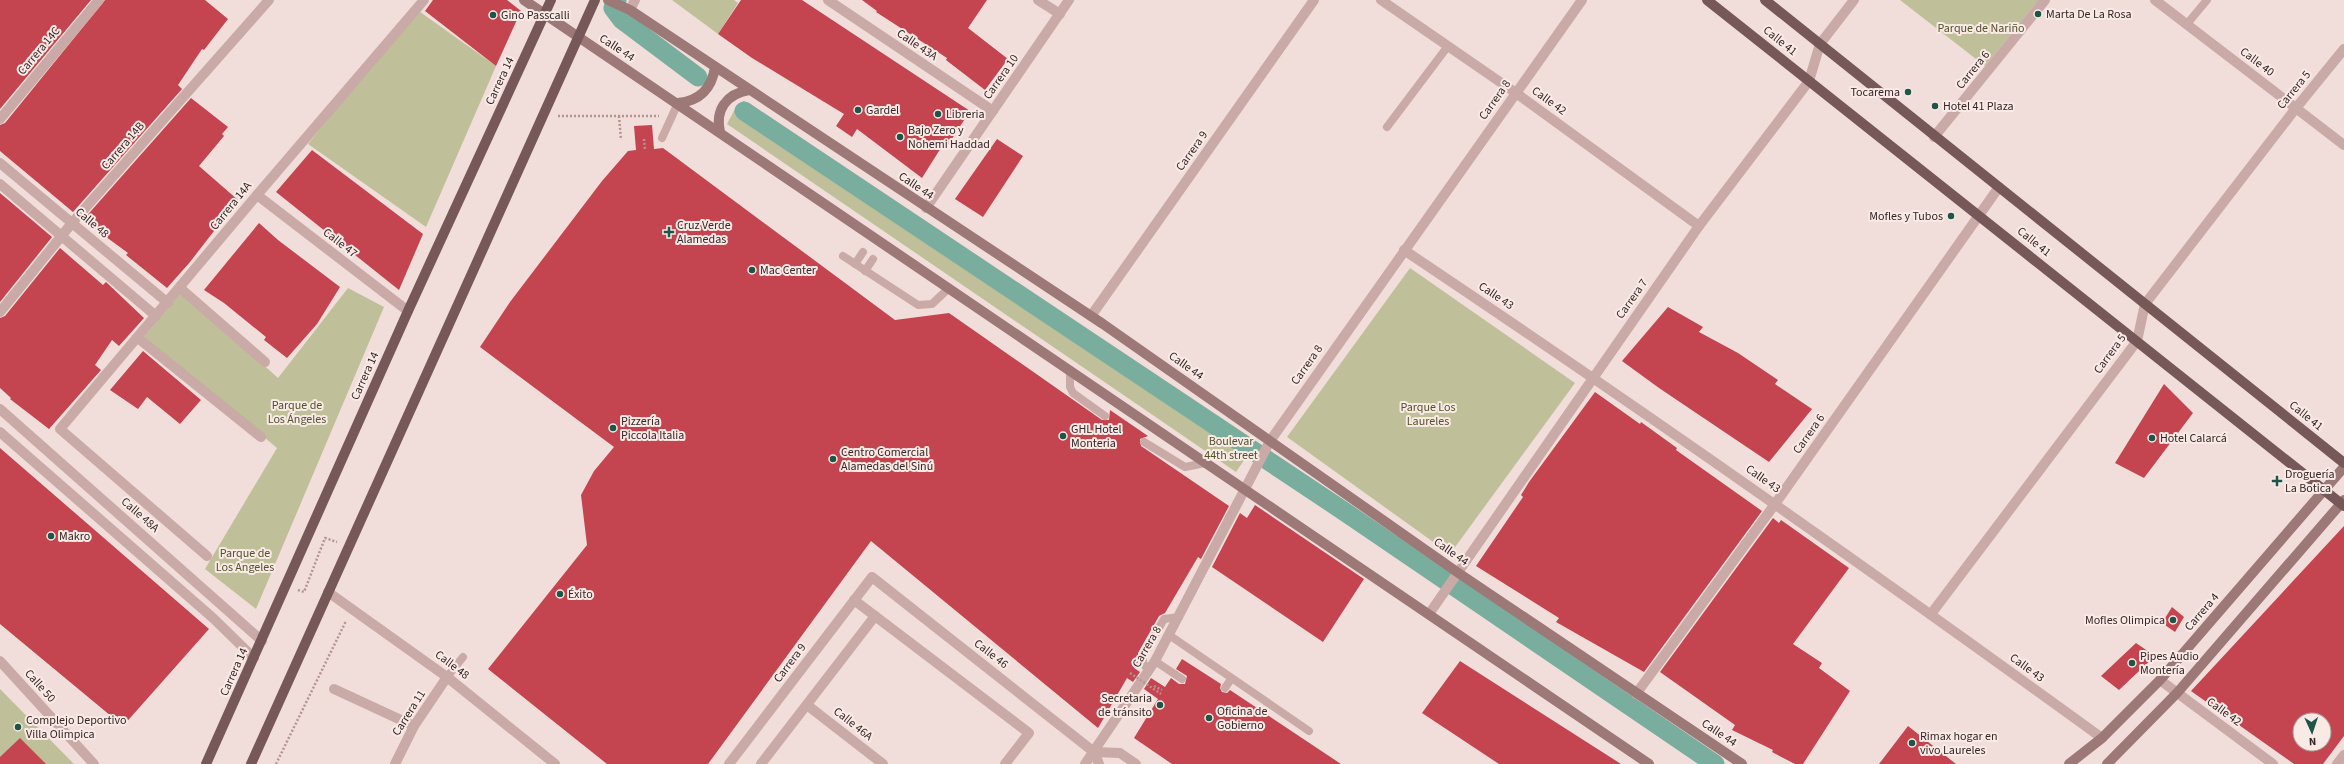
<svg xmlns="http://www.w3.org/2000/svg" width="2344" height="764" font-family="'Source Sans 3',sans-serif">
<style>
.green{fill:#bfc09a}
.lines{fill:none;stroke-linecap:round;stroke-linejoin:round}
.canal{stroke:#79ad9e;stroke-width:19}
.building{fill:#c44450;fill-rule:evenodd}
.path{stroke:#b49490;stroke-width:2.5;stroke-dasharray:2 2;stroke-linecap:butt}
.lane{stroke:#c9aaa6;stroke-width:8}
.street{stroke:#c9aaa6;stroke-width:10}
.secondary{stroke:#9c7877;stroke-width:10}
.primary{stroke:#775858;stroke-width:10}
.path-bridge{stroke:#b49490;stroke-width:2.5;stroke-dasharray:2 2;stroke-linecap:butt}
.poi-dot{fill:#1d5546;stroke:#f9eae6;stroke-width:1.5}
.labels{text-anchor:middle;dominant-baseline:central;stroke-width:4;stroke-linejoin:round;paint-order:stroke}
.poi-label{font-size:12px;fill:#352727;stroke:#f9eae6;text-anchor:start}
.park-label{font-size:12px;fill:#51532b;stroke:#f9eae6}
.street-label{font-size:12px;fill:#352727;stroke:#f9eae6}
</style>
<rect width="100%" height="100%" fill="#f1deda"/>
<g class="green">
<polygon points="672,0 734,0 738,3 718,34"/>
<polygon points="1900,0 2039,0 1985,66"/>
<polygon points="416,9 496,66 426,227 308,144"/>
<polygon points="744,101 1255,444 1236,472 727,124 737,105"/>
<polygon points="1410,268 1575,383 1450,554 1287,437"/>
<polygon points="348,288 384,307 256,609 205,569 277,448 144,337 182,291 278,378"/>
<polygon points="0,689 74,764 0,764"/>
</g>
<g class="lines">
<g class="canal">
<polyline points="617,0 613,8 622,20 698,77"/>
<polyline points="744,111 1348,514 1715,764"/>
</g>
</g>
<g class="building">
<polygon points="0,0 91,0 0,109"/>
<polygon points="105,0 205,0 228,19 204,50 202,49 178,85 182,89 73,212 0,151 0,125 5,123"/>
<polygon points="433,0 507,0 521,11 496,66 425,11"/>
<polygon points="741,0 802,0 970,111 948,145 944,143 922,178 857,129 852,137 836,126 844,114 752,58 718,34"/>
<polygon points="862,0 987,0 968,28 1008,59 985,90 946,60 947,58 876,12 877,11"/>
<polygon points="191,98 228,127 222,134 224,136 199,166 238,200 190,262 167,288 126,255 128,253 83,220"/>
<polygon points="652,125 654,149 663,148 895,320 949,313 1102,420 1109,420 1110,410 1148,436 1140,439 1141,446 1229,506 1201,559 1198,557 1165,613 1159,616 1138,653 1138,662 1134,668 1140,672 1133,682 1127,678 1098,728 871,541 708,764 607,764 488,669 587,545 581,495 594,471 614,447 480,347 510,302 602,181 628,151 636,150 634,126"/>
<polygon points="997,139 1023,156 983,217 955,199"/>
<polygon points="312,150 423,234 399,290 276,192"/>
<polygon points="0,193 52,237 0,302"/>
<polygon points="259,223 278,240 340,287 317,324 287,358 264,340 266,337 224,303 204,290"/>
<polygon points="60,248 103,285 106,282 144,318 119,346 112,340 95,365 101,370 49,429 10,399 11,398 0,388 0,318 5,316"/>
<polygon points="1668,307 1703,327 1699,332 1738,353 1778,380 1775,384 1812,409 1769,462 1659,388 1622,361"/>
<polygon points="143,351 201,400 180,424 147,397 138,409 110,390"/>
<polygon points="2164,384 2193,413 2144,478 2115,463"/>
<polygon points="1595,392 1640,424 1641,422 1677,448 1676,450 1762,511 1644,672 1556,622 1559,618 1476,566 1523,497 1521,495 1529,482"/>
<polygon points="0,448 209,629 123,726 0,624"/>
<polygon points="1255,505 1364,579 1323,642 1212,567 1240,513 1247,518"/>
<polygon points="1773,518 1779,523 1781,520 1849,568 1793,644 1822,663 1819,668 1850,691 1803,764 1795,764 1772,752 1773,750 1732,730 1735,725 1660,672"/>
<path d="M2344,526V736L2323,764H2294L2191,691ZM2300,720H2324V744H2300Z"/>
<polygon points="2172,607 2184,617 2175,632 2162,623"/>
<polygon points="2136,643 2155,656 2119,690 2101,676"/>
<polygon points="1182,659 1221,684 1220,688 1222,692 1227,693 1230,690 1341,764 1172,764 1134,738 1158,699 1144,689 1151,678 1165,687 1171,678 1179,684 1185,684 1187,676 1176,669"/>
<polygon points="1460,661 1621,764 1499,764 1422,713"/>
<polygon points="1908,726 1956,764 1879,764"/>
<polygon points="20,738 46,764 0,764 0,757"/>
</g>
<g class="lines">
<g class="path">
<polyline points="558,116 659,116"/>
<polyline points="619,116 621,140"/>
<polyline points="644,139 645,150"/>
<polyline points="298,590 304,592 325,538 337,542"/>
<polyline points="1154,686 1162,690"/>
<polyline points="276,764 346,621"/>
</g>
<g class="lane">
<polyline points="2187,24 2207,0"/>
<polyline points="1387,127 1448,46"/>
<polyline points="662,138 678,103"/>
<polyline points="843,256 918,305 932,304 949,288"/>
<polyline points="855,264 863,252"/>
<polyline points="865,271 873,259"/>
<polyline points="1070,370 1070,387 1073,393 1105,416"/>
<polyline points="1144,442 1185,467 1205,463"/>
<polyline points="1169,635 1309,731"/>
<polyline points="1155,661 1182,679"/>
<polyline points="1149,671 1143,663 1143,656 1164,619 1179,617"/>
<polyline points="447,677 463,657"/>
<polyline points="1225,688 1231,679"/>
</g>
<g class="street">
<polyline points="828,0 993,111"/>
<polyline points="1038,0 1060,14"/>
<polyline points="1381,0 1516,93 1699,226"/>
<polyline points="2155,0 2344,145"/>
<polyline points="630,10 635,0"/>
<polyline points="0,119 99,0"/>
<polyline points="1934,137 2045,0"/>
<polyline points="0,163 168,303"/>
<polyline points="0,184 156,316"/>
<polyline points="257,195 408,311"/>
<polyline points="926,208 1069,0"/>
<path d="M1404,250C1640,408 1872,571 2102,738"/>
<polyline points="180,288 265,362"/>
<polyline points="0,312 72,223 269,0"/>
<polyline points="1091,316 1314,0"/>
<polyline points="138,338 261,437"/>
<polyline points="0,409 262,641"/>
<polyline points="0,432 213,618 254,658"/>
<polyline points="207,556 60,429 257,195 424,0"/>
<polyline points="328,592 447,677 555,764"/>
<polyline points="854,600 1029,733 1005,764"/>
<polyline points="1429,614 1699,226 1809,81 1820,44 1854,0"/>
<polyline points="1931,614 2137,341 2145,304 2296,108 2344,49"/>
<polyline points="0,661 94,764"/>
<polyline points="2160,680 2273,764"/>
<polyline points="334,689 414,726"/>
<polyline points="1636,694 1775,504 1999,187"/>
<polyline points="807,705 883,764"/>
<polyline points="1094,752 1120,753 1136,764"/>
<polyline points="395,764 414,726 447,677"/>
<polyline points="729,764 872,577 1094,752 1099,764"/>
<polyline points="761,764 875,616"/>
<polyline points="1085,764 1155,661 1270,441 1582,0"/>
<polyline points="2337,764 2344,755"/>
</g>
<g class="secondary">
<polyline points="524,0 1649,764"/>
<polyline points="608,0 630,10 1103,324 1457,572 1742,764"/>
<path d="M678,103C700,101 712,88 715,67"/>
<path d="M720,132C715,110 726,94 749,90"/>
<polyline points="2069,764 2102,738 2160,680 2344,467"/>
<polyline points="2107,764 2177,693 2344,500"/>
</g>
<g class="primary">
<polyline points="1707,0 2344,506"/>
<polyline points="1765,0 2344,463"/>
<polyline points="206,764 408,311 551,0"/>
<polyline points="251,764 595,0"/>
</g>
<polyline class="path-bridge" points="1130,673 1161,694"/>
</g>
<g class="poi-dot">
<circle cx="2038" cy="14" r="4"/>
<circle cx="493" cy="15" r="4"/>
<circle cx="1908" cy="92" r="4"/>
<circle cx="1935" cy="106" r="4"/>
<circle cx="858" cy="110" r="4"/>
<circle cx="938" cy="114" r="4"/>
<circle cx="900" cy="137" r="4"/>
<circle cx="1951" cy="216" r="4"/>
<path d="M667 226h4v4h4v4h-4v4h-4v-4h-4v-4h4z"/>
<circle cx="752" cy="270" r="4"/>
<circle cx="613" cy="428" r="4"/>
<circle cx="1063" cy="436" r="4"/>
<circle cx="2152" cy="438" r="4"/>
<circle cx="833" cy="459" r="4"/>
<path d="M2275 475h4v4h4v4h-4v4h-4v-4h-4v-4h4z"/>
<circle cx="51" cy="536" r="4"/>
<circle cx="560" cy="594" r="4"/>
<circle cx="2173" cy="620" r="4"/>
<circle cx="2132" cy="663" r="4"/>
<circle cx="1160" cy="705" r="4"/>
<circle cx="1209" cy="718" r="4"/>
<circle cx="18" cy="727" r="4"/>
<circle cx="1912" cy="743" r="4"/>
</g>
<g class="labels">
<g class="poi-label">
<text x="2046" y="14">Marta De La Rosa</text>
<text x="501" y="15">Gino Passcalli</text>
<text x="1900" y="92" text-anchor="end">Tocarema</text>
<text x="1943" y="106">Hotel 41 Plaza</text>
<text x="866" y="110">Gardel</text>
<text x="946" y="114">Libreria</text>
<text x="908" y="130">Bajo Zero y<tspan x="908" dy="14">Nohemi Haddad</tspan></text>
<text x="1943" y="216" text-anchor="end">Mofles y Tubos</text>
<text x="677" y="225">Cruz Verde<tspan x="677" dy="14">Alamedas</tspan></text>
<text x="760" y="270">Mac Center</text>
<text x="621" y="421">Pizzería<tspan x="621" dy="14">Piccola Italia</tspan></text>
<text x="1071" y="429">GHL Hotel<tspan x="1071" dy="14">Monteria</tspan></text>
<text x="2160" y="438">Hotel Calarcá</text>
<text x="841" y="452">Centro Comercial<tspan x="841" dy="14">Alamedas del Sinú</tspan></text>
<text x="2285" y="474">Droguería<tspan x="2285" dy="14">La Botica</tspan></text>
<text x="59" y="536">Makro</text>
<text x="568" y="594">Éxito</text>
<text x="2165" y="620" text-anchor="end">Mofles Olimpica</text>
<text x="2140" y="656">Pipes Audio<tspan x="2140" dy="14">Montería</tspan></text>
<text x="1152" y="698" text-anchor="end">Secretaria<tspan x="1152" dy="14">de tránsito</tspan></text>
<text x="1217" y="711">Oficina de<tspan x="1217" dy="14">Gobierno</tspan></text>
<text x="26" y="720">Complejo Deportivo<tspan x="26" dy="14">Villa Olimpica</tspan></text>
<text x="1920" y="736">Rimax hogar en<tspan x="1920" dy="14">vivo Laureles</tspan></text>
</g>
<g class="park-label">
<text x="1981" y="28">Parque de Nariño</text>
<text x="297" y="405">Parque de<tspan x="297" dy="14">Los Ángeles</tspan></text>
<text x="1428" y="407">Parque Los<tspan x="1428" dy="14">Laureles</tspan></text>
<text x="1231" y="441">Boulevar<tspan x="1231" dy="14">44th street</tspan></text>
<text x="245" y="553">Parque de<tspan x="245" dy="14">Los Angeles</tspan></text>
</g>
<g class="street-label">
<text transform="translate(1780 41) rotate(39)">Calle 41</text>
<text transform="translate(917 45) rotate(34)">Calle 43A</text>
<text transform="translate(617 48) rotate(33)">Calle 44</text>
<text transform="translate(39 51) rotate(-50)">Carrera 14C</text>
<text transform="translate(2257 62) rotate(37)">Calle 40</text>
<text transform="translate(1973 70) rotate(-51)">Carrera 6</text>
<text transform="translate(1001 77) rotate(-55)">Carrera 10</text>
<text transform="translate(500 81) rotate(-65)">Carrera 14</text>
<text transform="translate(2294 90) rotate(-51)">Carrera 5</text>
<text transform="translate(1495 100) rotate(-55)">Carrera 8</text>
<text transform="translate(1549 101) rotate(36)">Calle 42</text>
<text transform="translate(123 146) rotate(-49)">Carrera 14B</text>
<text transform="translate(1192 151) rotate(-55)">Carrera 9</text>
<text transform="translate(916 186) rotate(34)">Calle 44</text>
<text transform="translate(231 206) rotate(-51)">Carrera 14A</text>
<text transform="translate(92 223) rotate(40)">Calle 48</text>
<text transform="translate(2034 242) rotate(39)">Calle 41</text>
<text transform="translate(340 243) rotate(38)">Calle 47</text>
<text transform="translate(1496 296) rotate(34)">Calle 43</text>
<text transform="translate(1632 299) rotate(-55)">Carrera 7</text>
<text transform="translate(2110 354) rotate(-54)">Carrera 5</text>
<text transform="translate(1307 365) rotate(-55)">Carrera 8</text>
<text transform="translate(1186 366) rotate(35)">Calle 44</text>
<text transform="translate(365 376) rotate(-66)">Carrera 14</text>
<text transform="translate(2306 416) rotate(39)">Calle 41</text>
<text transform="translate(1809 434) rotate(-55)">Carrera 6</text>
<text transform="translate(1763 479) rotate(35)">Calle 43</text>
<text transform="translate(140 515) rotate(41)">Calle 48A</text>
<text transform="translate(1451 552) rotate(35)">Calle 44</text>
<text transform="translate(2202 612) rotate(-49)">Carrera 4</text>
<text transform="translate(1147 647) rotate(-60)">Carrera 8</text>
<text transform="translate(991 654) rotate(38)">Calle 46</text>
<text transform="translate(790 663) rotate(-53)">Carrera 9</text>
<text transform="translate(452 665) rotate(37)">Calle 48</text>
<text transform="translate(2027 668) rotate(36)">Calle 43</text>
<text transform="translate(234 672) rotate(-66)">Carrera 14</text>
<text transform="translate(40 686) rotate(48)">Calle 50</text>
<text transform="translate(2224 712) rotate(36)">Calle 42</text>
<text transform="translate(409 713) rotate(-58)">Carrera 11</text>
<text transform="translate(853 724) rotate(38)">Calle 46A</text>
<text transform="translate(1719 733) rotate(34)">Calle 44</text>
</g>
</g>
<g transform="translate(2312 732) rotate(177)"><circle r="19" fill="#f9eae6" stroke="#ab9c9a"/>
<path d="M0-3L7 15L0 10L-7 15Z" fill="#1d5546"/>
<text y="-6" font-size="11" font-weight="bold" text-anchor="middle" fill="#352727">N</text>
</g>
</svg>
